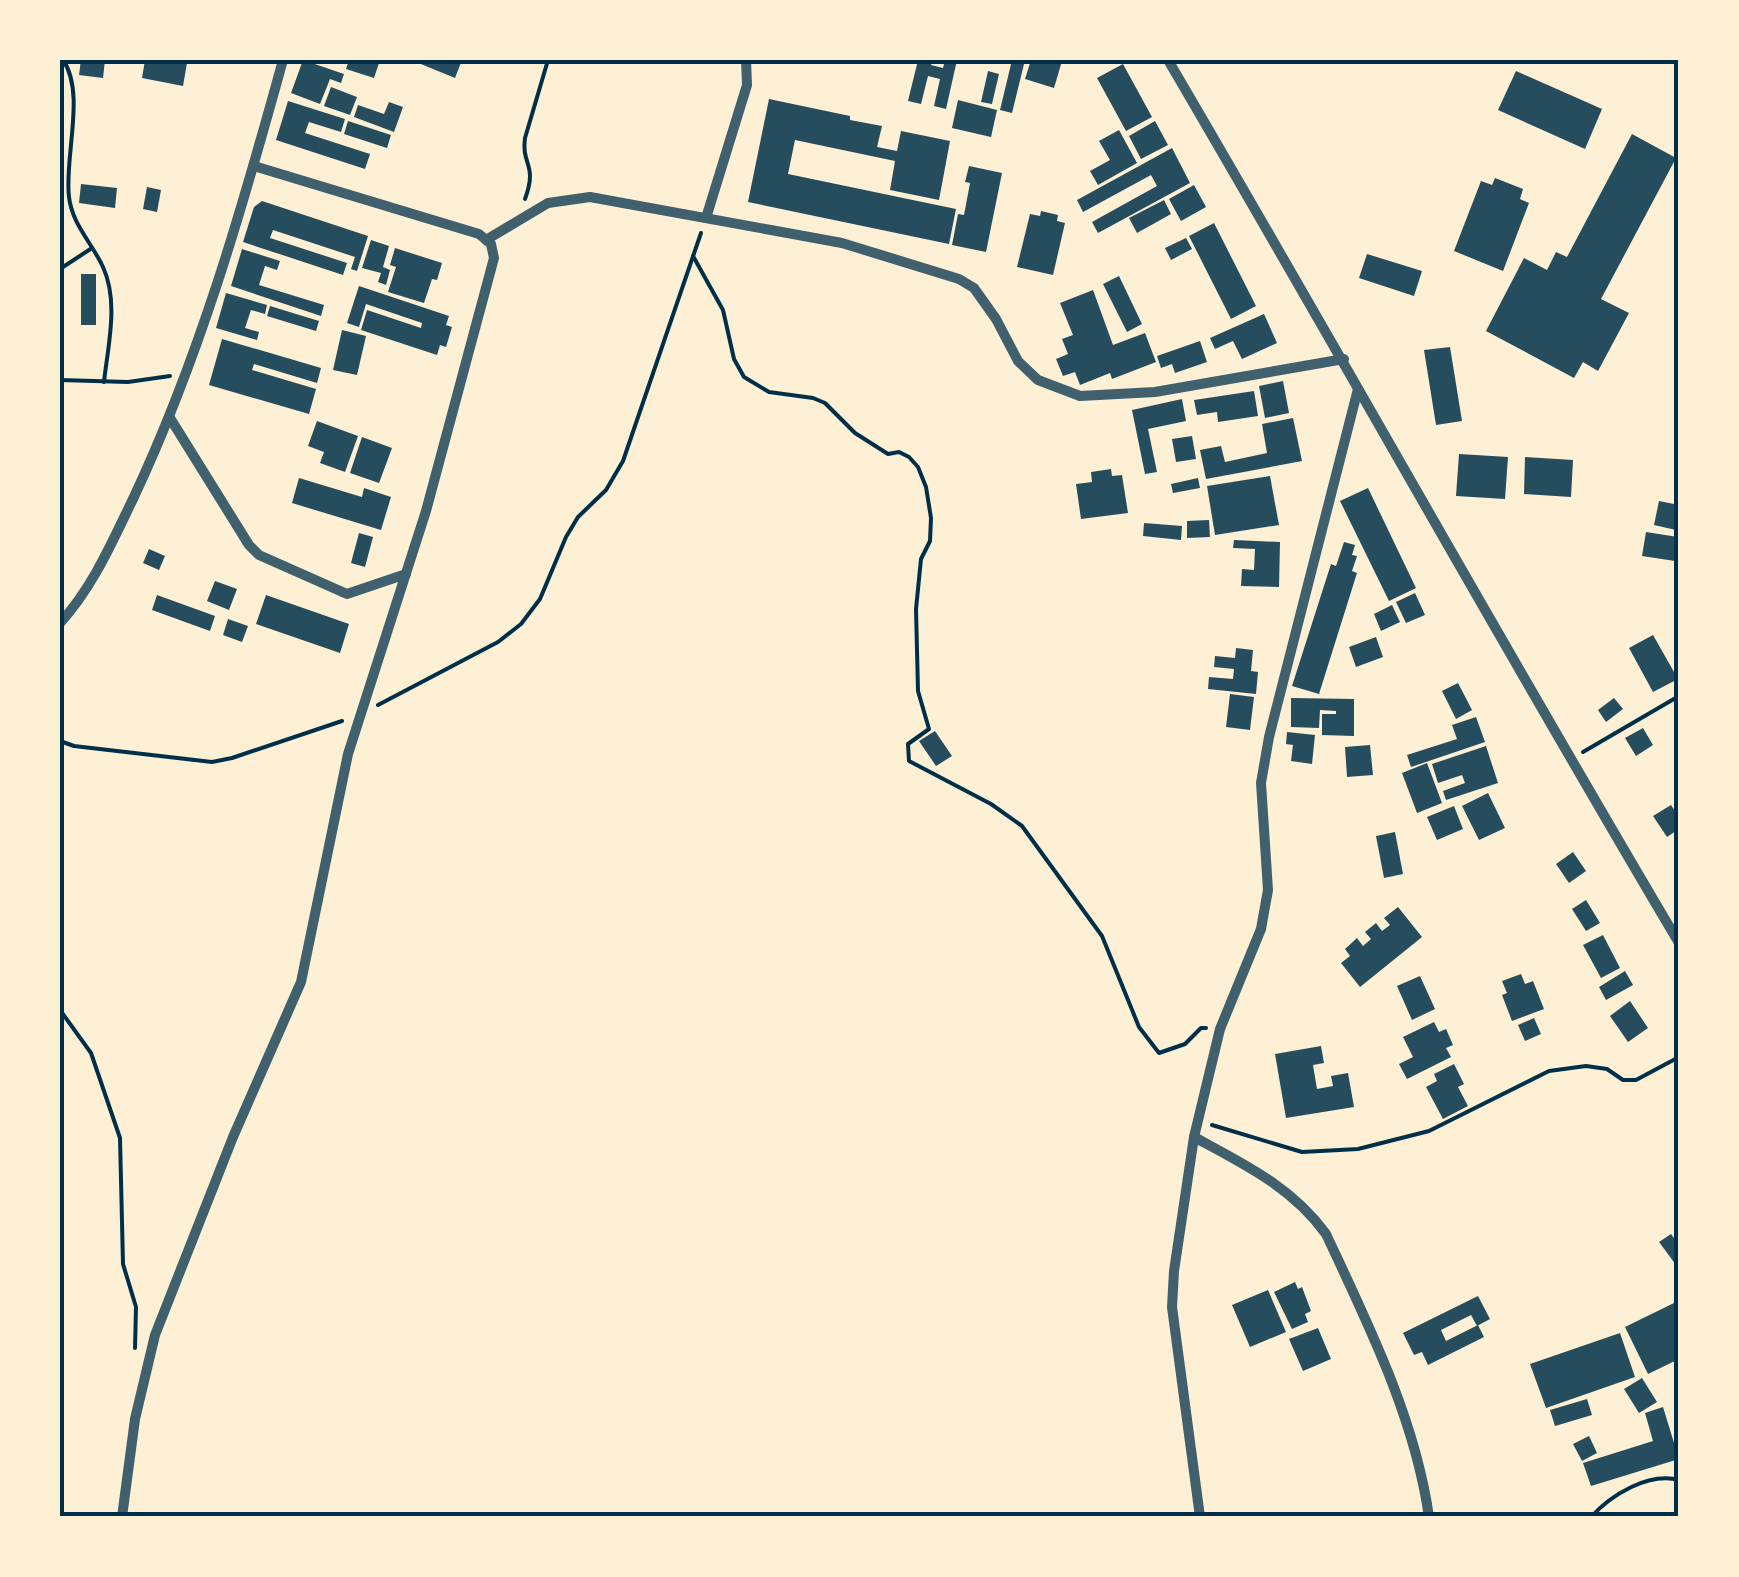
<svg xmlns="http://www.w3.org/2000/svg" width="1739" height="1577" font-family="'Noto Sans',sans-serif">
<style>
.building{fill:#264d5e}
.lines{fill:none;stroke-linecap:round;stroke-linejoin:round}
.path{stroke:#003049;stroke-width:4}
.minor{stroke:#3f606c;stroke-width:10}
.neatline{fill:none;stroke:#003049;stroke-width:4}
</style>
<rect width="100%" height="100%" fill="#fdf0d5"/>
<g class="building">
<polygon points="81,60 105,60 103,78 79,75"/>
<polygon points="145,60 187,63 183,86 142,78"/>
<polygon points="303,60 344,74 341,83 330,79 320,104 291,93"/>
<polygon points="349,60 380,60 374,78 346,69"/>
<polygon points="411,60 462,60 455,78"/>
<polygon points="918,60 932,60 931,65 943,68 945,60 957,60 946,109 934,106 940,79 928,76 921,104 908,101"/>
<polygon points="1012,60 1025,60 1012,113 1000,110"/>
<polygon points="1031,60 1062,61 1054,88 1025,79"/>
<polygon points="1123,64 1152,117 1126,131 1097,78"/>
<polygon points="988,71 999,74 992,104 981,102"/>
<polygon points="1516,71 1602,109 1585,149 1498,110"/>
<polygon points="331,87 357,97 350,115 324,106"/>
<polygon points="769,99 850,116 850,120 882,126 877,147 897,151 901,131 950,141 939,200 890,190 895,161 795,140 788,174 956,209 949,244 748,202"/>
<polygon points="958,100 997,110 991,137 952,128"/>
<polygon points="288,101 345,119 341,132 309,122 305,133 370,154 365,169 276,140"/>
<polygon points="389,102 403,107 394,132 354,117 358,105 384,114"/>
<polygon points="348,121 391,135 387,148 344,134"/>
<polygon points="1155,121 1168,145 1141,159 1129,136"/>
<polygon points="1119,130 1137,163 1098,185 1090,171 1110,160 1099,141"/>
<polygon points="1632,134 1676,158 1601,299 1629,313 1598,371 1583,362 1574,378 1486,331 1524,258 1547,270 1556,252 1567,257"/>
<polygon points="1172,148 1190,183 1098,233 1092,222 1157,186 1151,175 1083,212 1077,200"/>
<polygon points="969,166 1002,173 986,252 952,245 958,214 964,215 970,183 965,182"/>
<polygon points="1495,178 1523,189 1520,199 1529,203 1503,271 1454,251 1481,181 1492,185"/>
<polygon points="81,184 117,188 115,208 79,203"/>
<polygon points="1194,185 1206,207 1181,221 1169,199"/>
<polygon points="147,187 161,190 157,212 143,209"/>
<polygon points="1164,200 1171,214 1137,233 1129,218"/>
<polygon points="262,201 368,236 357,271 351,269 355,257 273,230 270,238 347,263 343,275 243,242 254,207"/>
<polygon points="1041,211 1058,215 1057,221 1065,223 1053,275 1017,267 1030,214 1040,216"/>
<polygon points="1214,223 1256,306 1231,319 1189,236"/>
<polygon points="1186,238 1192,249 1171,260 1165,248"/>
<polygon points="371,240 389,246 383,267 390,270 386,285 378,282 381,273 362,268"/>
<polygon points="395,248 442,263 437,280 432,279 424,303 388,292 396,267 390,265"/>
<polygon points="242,249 280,261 277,270 265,266 259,285 324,305 321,316 231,286"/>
<polygon points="1367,254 1422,271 1414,296 1359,278"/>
<rect x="81" y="274" width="15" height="51"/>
<polygon points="1119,276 1142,324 1127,332 1103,284"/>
<polygon points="359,286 449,316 446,325 452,327 446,347 440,345 437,355 361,330 367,310 421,328 422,323 366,304 359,327 347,323"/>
<polygon points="1093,290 1113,345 1145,333 1156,362 1112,379 1110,373 1080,385 1075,372 1063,376 1056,359 1068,354 1062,339 1073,335 1060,303"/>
<polygon points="226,293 267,305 265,314 251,310 245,328 259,332 257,340 216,328"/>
<polygon points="270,306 319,321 316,331 267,316"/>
<polygon points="1264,314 1277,343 1242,359 1233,341 1215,349 1210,338"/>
<polygon points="342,330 366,336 357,375 333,370"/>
<polygon points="222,339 321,368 317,383 254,364 252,370 316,389 309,414 209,385"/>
<polygon points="1200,341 1207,362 1175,373 1172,364 1161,368 1157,356"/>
<polygon points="1450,347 1462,421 1436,425 1424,350"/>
<polygon points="1283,381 1289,413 1265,418 1259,386"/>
<polygon points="1254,391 1258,416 1218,422 1217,412 1197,415 1194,400"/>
<polygon points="1182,399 1186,421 1148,429 1157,472 1145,474 1132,410"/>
<polygon points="1293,418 1302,461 1206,479 1200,450 1221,446 1225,462 1267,453 1262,424"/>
<polygon points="317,421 358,436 345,472 320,463 324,452 308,446"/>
<polygon points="1192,436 1196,459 1176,462 1172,439"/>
<polygon points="362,437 392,448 379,483 350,473"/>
<polygon points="1459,454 1508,457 1505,499 1456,496"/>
<polygon points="1525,457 1573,460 1571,497 1524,494"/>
<polygon points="1111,469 1112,476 1122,475 1128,513 1081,519 1076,484 1092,482 1091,472"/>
<polygon points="1270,476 1279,525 1215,535 1207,486"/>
<polygon points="299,478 362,497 364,488 391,497 381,530 292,503"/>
<polygon points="1198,478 1200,488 1173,493 1171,484"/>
<polygon points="1368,488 1416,588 1389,601 1340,501"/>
<polygon points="1659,501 1679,505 1676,530 1654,525"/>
<polygon points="1209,520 1210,537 1187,538 1187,521"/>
<polygon points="1144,523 1182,526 1181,540 1143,536"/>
<polygon points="1646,532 1678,537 1675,561 1642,556"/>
<polygon points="359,533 373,537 365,567 351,563"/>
<polygon points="1234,540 1280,542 1279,587 1241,586 1242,569 1254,570 1255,549 1233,548"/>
<polygon points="1344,542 1355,545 1352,555 1357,556 1352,571 1357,573 1319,694 1292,686 1331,564 1336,566"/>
<polygon points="149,549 165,556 159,570 143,563"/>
<polygon points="215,581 237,589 229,610 207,601"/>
<polygon points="1415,593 1425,615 1406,623 1396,602"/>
<polygon points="157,595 215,616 210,631 152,610"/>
<polygon points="266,595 349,624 340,653 256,624"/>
<polygon points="1392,605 1400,622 1381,631 1374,614"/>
<polygon points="228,619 248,626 242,642 223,635"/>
<polygon points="1653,635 1678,679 1653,692 1629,648"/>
<polygon points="1376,637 1383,657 1356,667 1349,647"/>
<polygon points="1236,648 1253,650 1251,671 1258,672 1256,694 1208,689 1209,677 1233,679 1234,669 1214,667 1215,656 1235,658"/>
<polygon points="1458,683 1472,710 1456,719 1442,691"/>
<polygon points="1230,694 1254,697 1250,730 1226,727"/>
<polygon points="1291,698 1354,699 1354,736 1322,735 1322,714 1336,714 1336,711 1320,710 1319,728 1291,727"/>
<polygon points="1614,698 1623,709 1606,722 1598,710"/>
<polygon points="1476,717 1485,742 1411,767 1407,755 1457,739 1452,725"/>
<polygon points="1643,728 1653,745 1636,756 1625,738"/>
<polygon points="935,731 952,756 936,766 919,741"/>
<polygon points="1287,732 1315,735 1312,764 1291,761 1293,745 1286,744"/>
<polygon points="1370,745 1373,775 1347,777 1345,747"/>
<polygon points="1486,746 1498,783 1446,800 1443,791 1465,783 1462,775 1438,783 1432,764"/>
<polygon points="1427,763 1442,803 1417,813 1402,773"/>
<polygon points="1488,793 1505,828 1479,840 1462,806"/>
<polygon points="1671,805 1679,817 1679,829 1667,837 1653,816"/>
<polygon points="1454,806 1463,829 1437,840 1427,817"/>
<polygon points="1395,832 1403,874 1384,878 1376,836"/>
<polygon points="1573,852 1586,871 1569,883 1556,864"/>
<polygon points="1586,900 1600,923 1586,931 1572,909"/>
<polygon points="1398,907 1422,937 1360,987 1341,963 1350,956 1345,949 1357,938 1363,946 1371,939 1365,932 1376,923 1382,931 1390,925 1384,918"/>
<polygon points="1603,935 1620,968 1601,978 1583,945"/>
<polygon points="1625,971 1633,985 1606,1000 1599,987"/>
<polygon points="1521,974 1525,984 1533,981 1544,1009 1512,1021 1502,995 1507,993 1502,981"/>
<polygon points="1420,976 1435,1009 1412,1020 1397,986"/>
<polygon points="1630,1001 1648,1028 1628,1042 1610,1016"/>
<polygon points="1534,1018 1541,1034 1525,1041 1518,1025"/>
<polygon points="1434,1022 1439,1032 1446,1029 1453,1045 1446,1048 1451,1057 1407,1079 1399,1064 1413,1057 1403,1037"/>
<polygon points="1321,1046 1324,1063 1313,1065 1317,1089 1333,1086 1331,1076 1348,1073 1354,1107 1286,1118 1275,1054"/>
<polygon points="1454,1064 1464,1084 1458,1087 1468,1106 1443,1119 1426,1087 1437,1081 1434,1074"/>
<polygon points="1671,1234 1679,1245 1679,1269 1659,1242"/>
<polygon points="1295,1282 1298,1289 1302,1287 1311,1311 1305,1314 1308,1322 1292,1329 1274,1292"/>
<polygon points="1268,1290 1286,1332 1250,1347 1232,1305"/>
<polygon points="1478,1296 1490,1319 1477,1326 1471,1315 1441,1330 1446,1341 1478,1325 1484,1337 1428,1365 1422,1352 1414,1355 1403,1333"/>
<polygon points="1676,1302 1679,1308 1679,1359 1648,1374 1625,1327"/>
<polygon points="1318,1328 1331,1359 1303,1371 1289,1339"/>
<polygon points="1620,1333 1635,1377 1546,1408 1530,1364"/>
<polygon points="1642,1378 1657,1402 1639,1413 1624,1389"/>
<polygon points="1587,1399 1592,1415 1555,1426 1550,1410"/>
<polygon points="1663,1407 1679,1459 1591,1486 1583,1463 1653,1441 1645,1413"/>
<polygon points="1589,1436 1597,1453 1582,1461 1573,1444"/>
</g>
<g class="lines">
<g class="path">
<path d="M63,60C86,93 64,158 69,197C72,224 92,243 103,267C119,302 108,345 104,382"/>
<path d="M525,199C538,164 521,165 525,138L548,60"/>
<polyline points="693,256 723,310 734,359 744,377 769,392 813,398 825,403 855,433 888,454 899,452 909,457 918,467 926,487 931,518 930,541 921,559 916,609 918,691 929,729 908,744 909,761 991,804 1022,826 1102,936 1139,1027 1159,1053 1185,1044 1201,1028 1206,1028"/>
<polyline points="60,269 92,248"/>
<polyline points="60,380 128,382 170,376"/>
<polyline points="378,705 498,642 521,624 540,599 566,537 578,517 606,490 623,461 701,233"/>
<polyline points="60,741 74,746 212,762 232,758 342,721"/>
<polyline points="1583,752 1679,696"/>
<polyline points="60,1010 91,1053 120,1138 123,1264 136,1307 135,1348"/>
<polyline points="1212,1125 1302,1152 1358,1149 1429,1131 1549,1071 1586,1066 1607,1069 1623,1080 1636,1080 1679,1057"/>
<path d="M1591,1517C1611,1495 1648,1472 1679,1480"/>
</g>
<g class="minor">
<path d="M1168,60C1340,353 1505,650 1679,943"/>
<polyline points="706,218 747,85 746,60"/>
<polyline points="486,240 548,203 590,197 842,243 959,279 974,288 996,319 1018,361 1038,380 1080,396 1155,392 1344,359"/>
<polyline points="170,418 249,545 259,555 347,594 406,574"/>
<path d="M60,623C93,587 112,542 133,499C199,359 242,209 283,60"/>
<path d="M1194,1137C1244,1164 1292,1187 1326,1234C1368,1324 1415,1418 1429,1517"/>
<polyline points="122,1517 135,1419 155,1335 233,1137 301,982 348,754 426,511 494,258 491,244 479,234 254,166"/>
<polyline points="1200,1517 1172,1307 1174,1271 1194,1137 1220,1029 1261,929 1268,890 1261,783 1269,737 1358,389"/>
</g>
</g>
<rect width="1739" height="1577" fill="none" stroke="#fdf0d5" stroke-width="125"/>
<rect x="62" y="62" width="1614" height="1452" class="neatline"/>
</svg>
